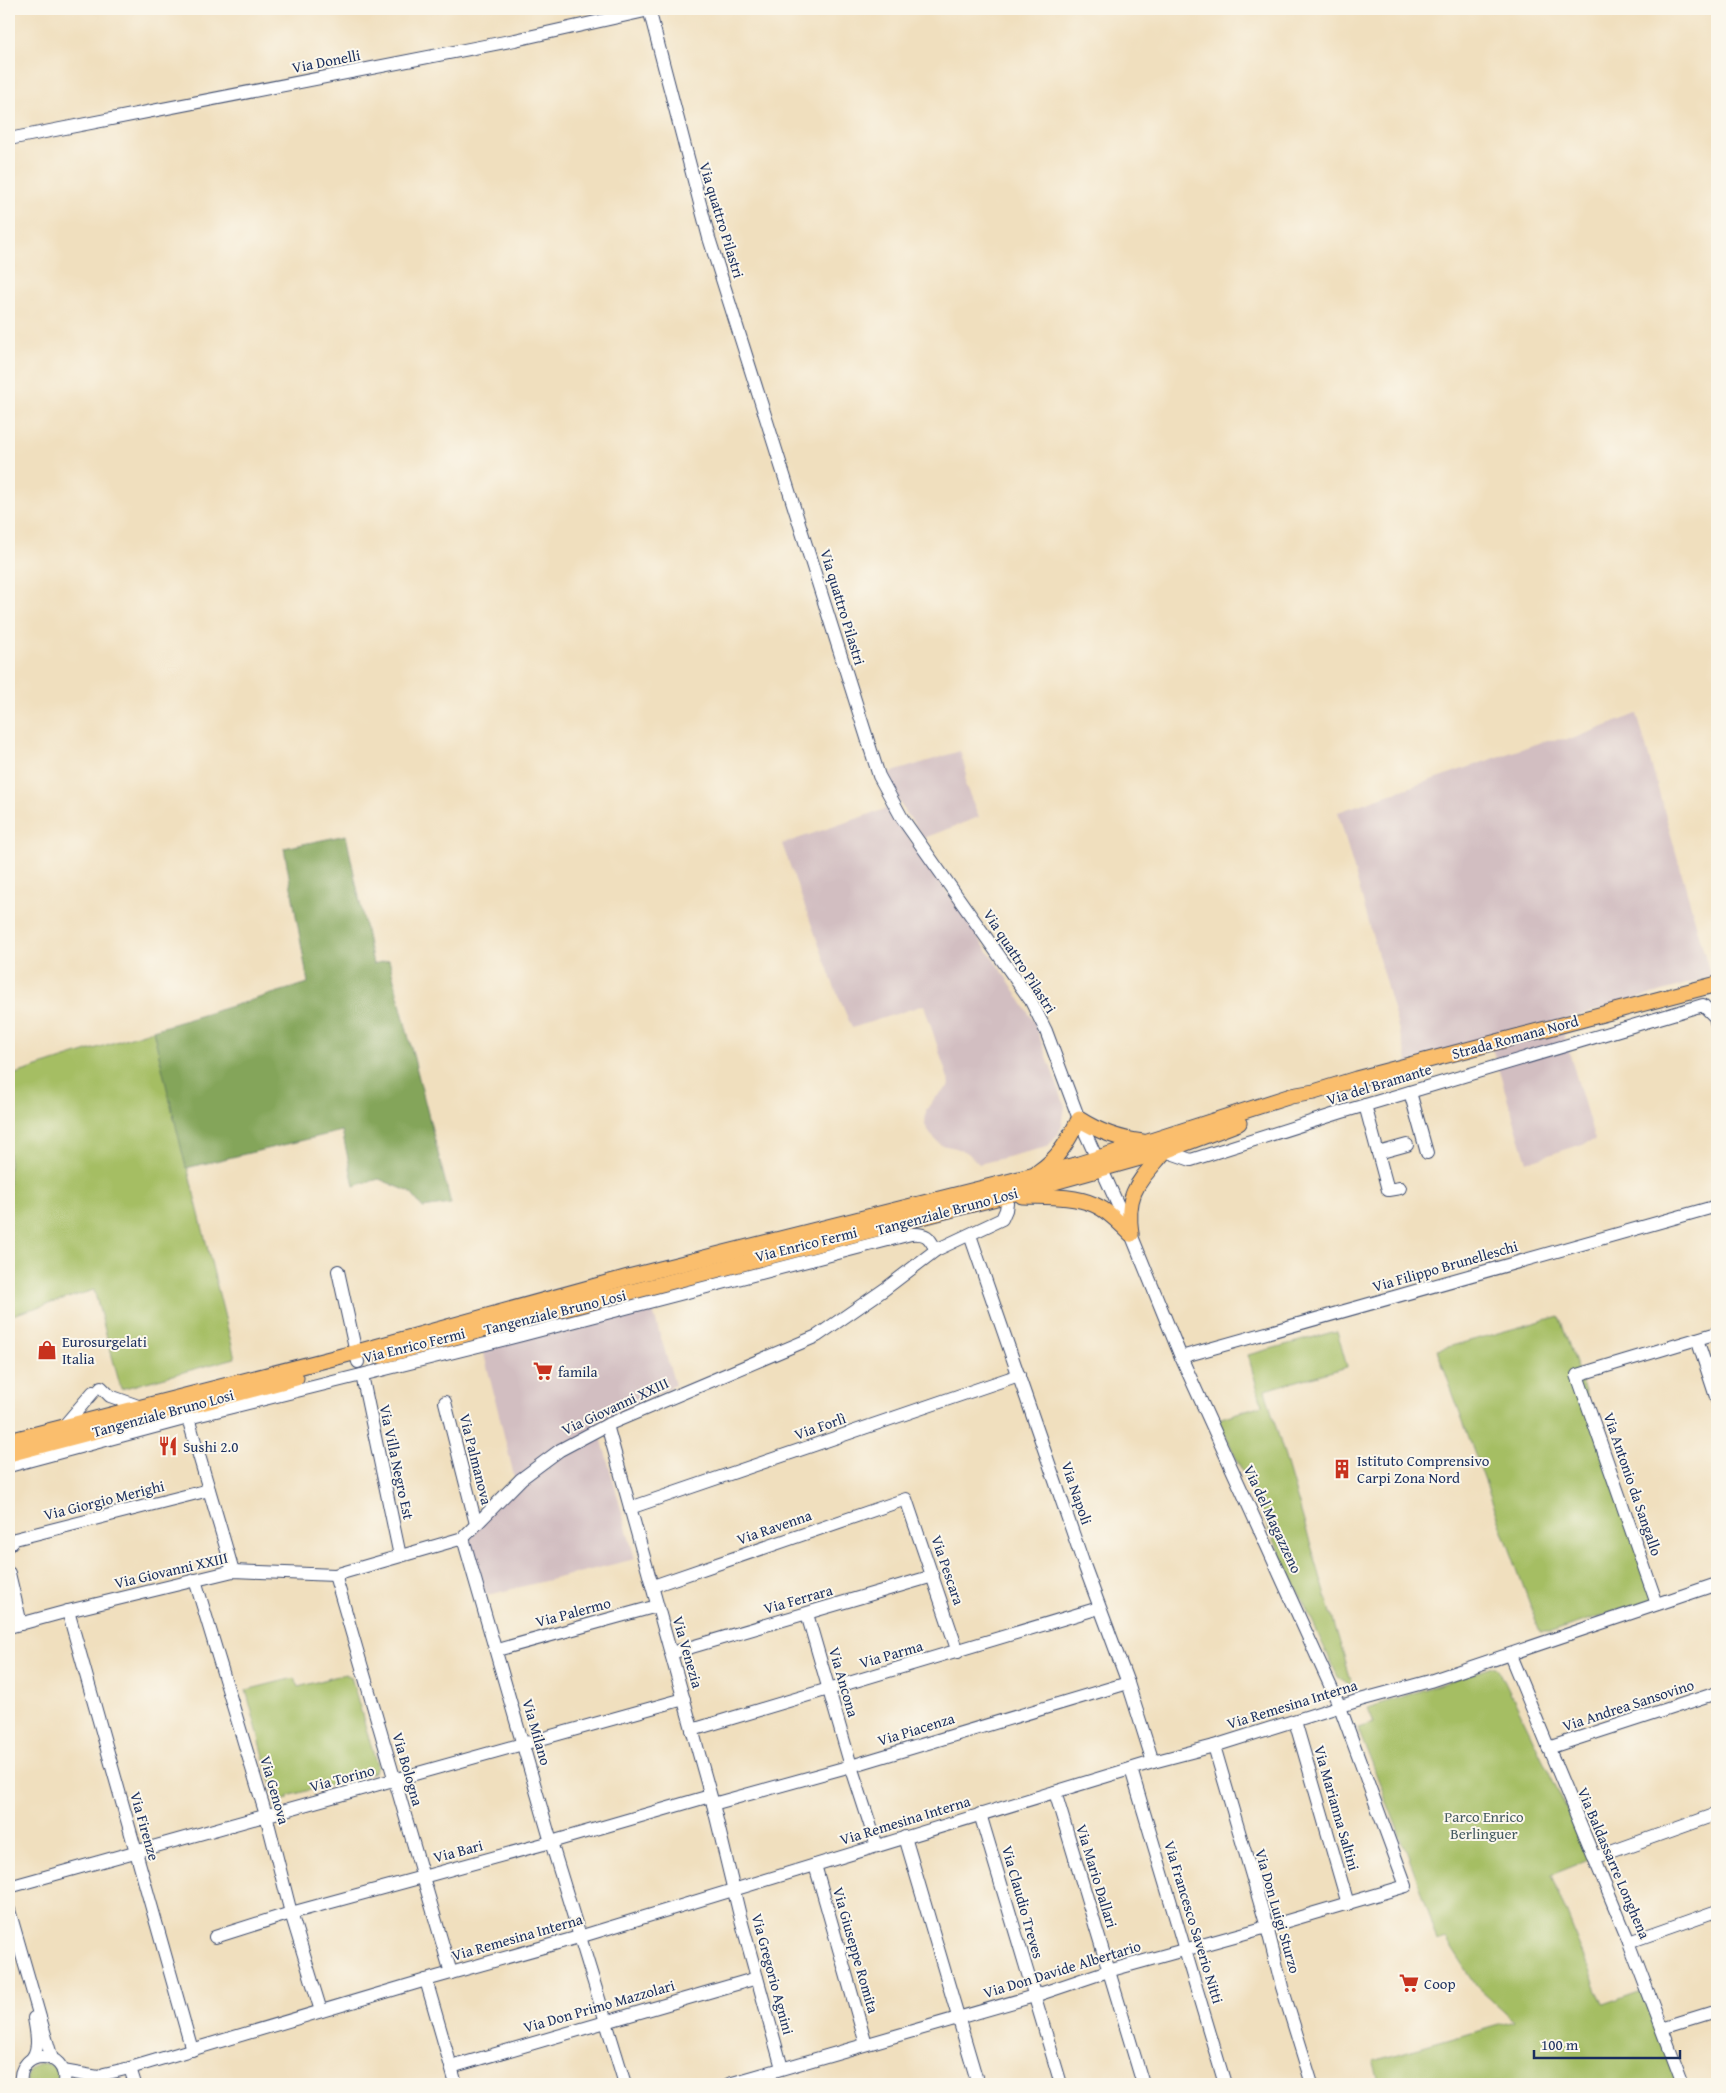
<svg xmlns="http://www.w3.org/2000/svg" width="1726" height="2093" font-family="'Gentium Book Plus',serif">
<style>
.industrial{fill:#d2bec1}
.green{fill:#a5be64;stroke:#607661}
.forest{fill:#84a55a;stroke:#506a5c}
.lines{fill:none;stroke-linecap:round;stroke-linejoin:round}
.minor-casing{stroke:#3b496c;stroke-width:14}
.major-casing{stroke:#3b496c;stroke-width:17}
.minor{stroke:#fff;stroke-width:12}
.major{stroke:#fabe6d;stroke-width:15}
.labels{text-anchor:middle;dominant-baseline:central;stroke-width:4;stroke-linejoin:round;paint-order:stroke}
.street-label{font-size:15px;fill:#1b2f5e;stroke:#fbf7ec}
.poi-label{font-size:15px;fill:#1b2f5e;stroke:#fbf7ec;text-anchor:start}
.park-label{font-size:15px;fill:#445a60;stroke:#fbf7ec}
</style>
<rect width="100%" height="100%" fill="#fbf7ec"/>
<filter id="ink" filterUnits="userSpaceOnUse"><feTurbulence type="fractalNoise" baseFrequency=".02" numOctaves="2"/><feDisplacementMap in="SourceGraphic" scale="10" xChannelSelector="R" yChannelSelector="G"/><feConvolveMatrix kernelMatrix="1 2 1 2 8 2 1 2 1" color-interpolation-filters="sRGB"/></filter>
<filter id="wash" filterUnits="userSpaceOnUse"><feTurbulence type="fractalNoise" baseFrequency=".0096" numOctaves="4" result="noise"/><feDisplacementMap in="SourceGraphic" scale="20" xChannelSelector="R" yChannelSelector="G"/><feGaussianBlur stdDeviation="1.12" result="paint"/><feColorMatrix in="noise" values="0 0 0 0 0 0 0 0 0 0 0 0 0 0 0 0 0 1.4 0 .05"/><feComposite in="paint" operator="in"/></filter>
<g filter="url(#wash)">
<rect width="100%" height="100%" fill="#f0dfbe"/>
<g class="industrial">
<polygon points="1637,714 1711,977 1560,1021 1595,1140 1527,1162 1490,1042 1408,1063 1338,812 1547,740 1572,739"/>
<polygon points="960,751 966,771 965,784 979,817 924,838 902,807 886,774"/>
<polygon points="888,808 1010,983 1034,1022 1065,1106 1062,1126 1058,1135 1047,1147 979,1164 968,1153 956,1148 941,1145 930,1134 925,1125 926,1110 934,1099 950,1085 924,1005 852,1028 834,986 782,844"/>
<polygon points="650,1301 675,1385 597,1423 635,1559 480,1597 465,1537 516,1484 481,1342"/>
</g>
<g class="green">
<polygon points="153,1030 235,1358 121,1389 94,1290 9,1316 9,1076"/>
<polygon points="1559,1316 1656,1598 1551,1632 1540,1632 1437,1350"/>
<polygon points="1337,1331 1347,1367 1265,1390 1353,1687 1338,1677 1218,1419 1262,1405 1248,1355"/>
<polygon points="1492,1667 1499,1669 1591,1859 1551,1875 1603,2005 1643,1991 1677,2084 1380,2084 1373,2061 1514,2021 1477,1987 1446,1939 1437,1942 1416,1876 1358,1728 1374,1723 1368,1708"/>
<polygon points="345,1674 351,1677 377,1766 375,1772 288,1796 288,1799 279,1801 276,1800 246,1690 294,1678 298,1687"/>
<path d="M40,2063L49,2064L57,2069L59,2084H27C26,2073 30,2066 40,2063Z"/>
</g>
<polygon class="forest" points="346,835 373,964 389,960 451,1204 423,1208 410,1192 379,1179 354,1186 342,1131 186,1168 153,1030 308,983 284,848"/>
</g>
<g filter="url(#ink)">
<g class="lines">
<defs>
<g id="minor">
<polyline points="649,9 709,238 879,776 902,818 1031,1001 1046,1031 1079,1119 1131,1234 1181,1357 1340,1707 1406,1886 1267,1927 1108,1971 1034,1996 729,2084"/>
<polyline points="9,139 515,40 654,9"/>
<polyline points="1410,1092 1427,1153"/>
<polyline points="1365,1105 1388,1190 1400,1188"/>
<polyline points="1165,1151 1191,1160 1342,1112 1703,1005 1715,1017 1717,1025"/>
<polyline points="1378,1153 1407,1145"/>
<polyline points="970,1235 1083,1562 1128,1683 1153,1762"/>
<polyline points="338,1271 358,1362"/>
<polyline points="1697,1339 1717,1400"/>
<polyline points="1181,1357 1717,1206"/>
<polyline points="362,1375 400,1556"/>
<polyline points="101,1387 110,1396 141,1407"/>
<polyline points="445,1402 476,1524"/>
<polyline points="188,1418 233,1571"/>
<polyline points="607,1425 713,1804 740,1916 782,2068"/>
<polyline points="64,1426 93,1392"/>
<path d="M9,1466L188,1418L522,1335L911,1234C927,1233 929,1237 936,1250"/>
<polyline points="630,1508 1019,1375"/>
<polyline points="463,1538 551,1842 625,2084"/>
<polyline points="9,1545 15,1539 209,1490"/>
<polyline points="9,1573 21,1624"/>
<polyline points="335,1575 451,1973"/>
<polyline points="195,1580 266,1815 291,1913 321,2011"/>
<polyline points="653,1586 906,1499 958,1652"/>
<polyline points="1657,1604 1577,1375 1717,1333"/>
<polyline points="68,1611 192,2050"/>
<polyline points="807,1614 851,1766 877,1846"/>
<polyline points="9,1627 68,1611 233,1571 335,1575 463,1538 521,1479 560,1450 607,1425 817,1336 885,1289 936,1250 1002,1219 1006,1210 1008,1195"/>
<polyline points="497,1650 657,1606"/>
<polyline points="671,1653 933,1576"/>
<polyline points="1510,1655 1629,1942 1683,2084"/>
<polyline points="1295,1721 1348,1904"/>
<polyline points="692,1730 1099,1608"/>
<polyline points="1214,1746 1267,1927 1282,1987 1312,2084"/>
<polyline points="1548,1748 1717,1693"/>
<polyline points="1131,1769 1225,2084"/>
<polyline points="1055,1792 1143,2084"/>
<polyline points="713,1804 851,1766 1128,1683"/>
<polyline points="980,1814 1061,2084"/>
<polyline points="905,1837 978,2084"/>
<polyline points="1594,1858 1717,1814"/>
<polyline points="815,1865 866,2044"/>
<polyline points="9,1887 684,1699"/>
<polyline points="9,1910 52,2059"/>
<polyline points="215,1937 291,1913 551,1842 710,1796"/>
<polyline points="1629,1942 1717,1911"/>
<polyline points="426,1980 456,2084"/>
<polyline points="1662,2028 1717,2011"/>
<path d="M28,2062C42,2053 36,2031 34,2018"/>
<polyline points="451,2067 757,1978"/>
<polyline points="130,2068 135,2084"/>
<polyline points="63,2071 98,2077"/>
<path d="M21,2084C16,2048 69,2048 64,2084"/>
<polyline points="91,2084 104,2074 130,2068 426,1980 579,1937 1153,1762 1214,1746 1360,1700 1430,1681 1717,1584"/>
</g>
<g id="major">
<path d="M1038,1172C1059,1158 1068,1141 1079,1119C1099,1132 1119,1139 1143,1142"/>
<path d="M1022,1196C1045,1197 1073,1195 1095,1205C1109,1211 1120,1224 1131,1234"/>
<path d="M1131,1234C1125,1191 1139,1182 1165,1151"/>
<polyline points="381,1356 1008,1195 1165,1151 1239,1123"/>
<polyline points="9,1441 357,1352 632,1276 1079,1164 1291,1096 1314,1092 1356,1079 1717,984"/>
<polyline points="9,1454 296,1378"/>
</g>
</defs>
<use href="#minor" class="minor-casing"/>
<use href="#major" class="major-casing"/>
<use href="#minor" class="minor"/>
<use href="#major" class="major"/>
</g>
</g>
<defs>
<symbol id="shop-bare" viewBox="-9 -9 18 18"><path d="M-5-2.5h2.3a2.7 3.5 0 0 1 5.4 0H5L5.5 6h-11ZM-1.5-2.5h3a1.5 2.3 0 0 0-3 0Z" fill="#c8321e" stroke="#fbf7ec" stroke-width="2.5" paint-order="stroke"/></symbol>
<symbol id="supermarket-bare" viewBox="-9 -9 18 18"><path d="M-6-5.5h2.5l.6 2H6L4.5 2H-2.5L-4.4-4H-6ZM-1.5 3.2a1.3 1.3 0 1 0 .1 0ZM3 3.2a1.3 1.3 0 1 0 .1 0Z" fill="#c8321e" stroke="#fbf7ec" stroke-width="2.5" paint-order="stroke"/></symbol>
<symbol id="restaurant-bare" viewBox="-9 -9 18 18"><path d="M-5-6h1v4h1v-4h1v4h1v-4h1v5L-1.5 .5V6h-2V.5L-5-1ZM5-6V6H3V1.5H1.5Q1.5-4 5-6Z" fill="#c8321e" stroke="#fbf7ec" stroke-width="2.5" paint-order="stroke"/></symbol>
<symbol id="building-bare" viewBox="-9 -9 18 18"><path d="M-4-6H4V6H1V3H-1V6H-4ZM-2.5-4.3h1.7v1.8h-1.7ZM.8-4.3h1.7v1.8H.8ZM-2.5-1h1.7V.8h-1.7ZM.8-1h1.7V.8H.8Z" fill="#c8321e" stroke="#fbf7ec" stroke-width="2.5" paint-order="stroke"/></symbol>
</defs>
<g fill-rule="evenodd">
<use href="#shop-bare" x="33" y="1336" width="28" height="28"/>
<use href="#supermarket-bare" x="529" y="1357" width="28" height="28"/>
<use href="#restaurant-bare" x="154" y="1432" width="28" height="28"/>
<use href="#building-bare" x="1328" y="1455" width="28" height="28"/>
<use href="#supermarket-bare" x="1395" y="1969" width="28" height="28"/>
</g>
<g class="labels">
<g class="street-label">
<text transform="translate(326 61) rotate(-11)">Via Donelli</text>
<text transform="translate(722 220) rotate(73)">Via quattro Pilastri</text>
<text transform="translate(843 607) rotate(73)">Via quattro Pilastri</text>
<text transform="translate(1020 961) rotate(57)">Via quattro Pilastri</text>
<text transform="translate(1515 1037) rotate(-15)">Strada Romana Nord</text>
<text transform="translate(1379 1084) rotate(-17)">Via del Bramante</text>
<text transform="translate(947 1211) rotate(-15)">Tangenziale Bruno Losi</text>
<text transform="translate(806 1244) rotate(-14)">Via Enrico Fermi</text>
<text transform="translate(1445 1266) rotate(-16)">Via Filippo Brunelleschi</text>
<text transform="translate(555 1312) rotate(-14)">Tangenziale Bruno Losi</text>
<text transform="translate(414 1345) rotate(-14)">Via Enrico Fermi</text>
<text transform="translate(615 1406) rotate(-25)">Via Giovanni XXIII</text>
<text transform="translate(163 1413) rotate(-15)">Tangenziale Bruno Losi</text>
<text transform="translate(820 1426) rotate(-19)">Via Forlì</text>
<text transform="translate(476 1459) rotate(76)">Via Palmanova</text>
<text transform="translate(397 1462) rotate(78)">Via Villa Negro Est</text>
<text transform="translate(1633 1484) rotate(71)">Via Antonio da Sangallo</text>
<text transform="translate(1077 1493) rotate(71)">Via Napoli</text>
<text transform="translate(104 1500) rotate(-14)">Via Giorgio Merighi</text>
<text transform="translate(1273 1519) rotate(65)">Via del Magazzeno</text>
<text transform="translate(774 1527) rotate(-19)">Via Ravenna</text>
<text transform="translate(171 1570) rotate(-13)">Via Giovanni XXIII</text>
<text transform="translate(948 1570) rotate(71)">Via Pescara</text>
<text transform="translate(798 1599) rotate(-16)">Via Ferrara</text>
<text transform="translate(573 1612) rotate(-15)">Via Palermo</text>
<text transform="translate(688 1652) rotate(74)">Via Venezia</text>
<text transform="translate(891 1654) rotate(-16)">Via Parma</text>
<text transform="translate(844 1682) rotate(74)">Via Ancona</text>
<text transform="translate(1292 1704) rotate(-17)">Via Remesina Interna</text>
<text transform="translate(1628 1705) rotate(-18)">Via Andrea Sansovino</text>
<text transform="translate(916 1729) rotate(-17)">Via Piacenza</text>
<text transform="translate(537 1732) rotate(74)">Via Milano</text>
<text transform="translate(408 1769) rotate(74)">Via Bologna</text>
<text transform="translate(342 1778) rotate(-15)">Via Torino</text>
<text transform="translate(275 1790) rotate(74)">Via Genova</text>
<text transform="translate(1337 1808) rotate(74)">Via Marianna Saltini</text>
<text transform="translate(905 1820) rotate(-17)">Via Remesina Interna</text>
<text transform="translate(145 1826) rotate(74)">Via Firenze</text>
<text transform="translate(458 1851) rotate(-15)">Via Bari</text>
<text transform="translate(1614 1863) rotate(67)">Via Baldassarre Longhena</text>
<text transform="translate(1097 1876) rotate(73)">Via Mario Dallari</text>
<text transform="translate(1023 1902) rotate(74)">Via Claudio Treves</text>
<text transform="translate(1278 1911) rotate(74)">Via Don Luigi Sturzo</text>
<text transform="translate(1194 1922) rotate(73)">Via Francesco Saverio Nitti</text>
<text transform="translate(517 1937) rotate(-16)">Via Remesina Interna</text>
<text transform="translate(856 1950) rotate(74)">Via Giuseppe Romita</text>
<text transform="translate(1062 1969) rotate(-17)">Via Don Davide Albertario</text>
<text transform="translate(773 1974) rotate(75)">Via Gregorio Agnini</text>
<text transform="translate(599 2006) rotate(-16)">Via Don Primo Mazzolari</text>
</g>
<g class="poi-label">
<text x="62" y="1341">Eurosurgelati<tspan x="62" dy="17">Italia</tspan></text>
<text x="558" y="1371">famila</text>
<text x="183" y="1446">Sushi 2.0</text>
<text x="1357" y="1460">Istituto Comprensivo<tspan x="1357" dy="17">Carpi Zona Nord</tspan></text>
<text x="1424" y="1983">Coop</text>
</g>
<g class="park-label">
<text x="1484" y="1816">Parco Enrico<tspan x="1484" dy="17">Berlinguer</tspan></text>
</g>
</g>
<rect width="1726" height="2093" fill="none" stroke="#fbf7ec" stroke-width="30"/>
<path d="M1534 2050v8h146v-8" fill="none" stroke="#1b2f5e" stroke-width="2.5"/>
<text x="1541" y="2050" font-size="15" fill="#1b2f5e" stroke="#fbf7ec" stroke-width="4" paint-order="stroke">100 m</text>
</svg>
